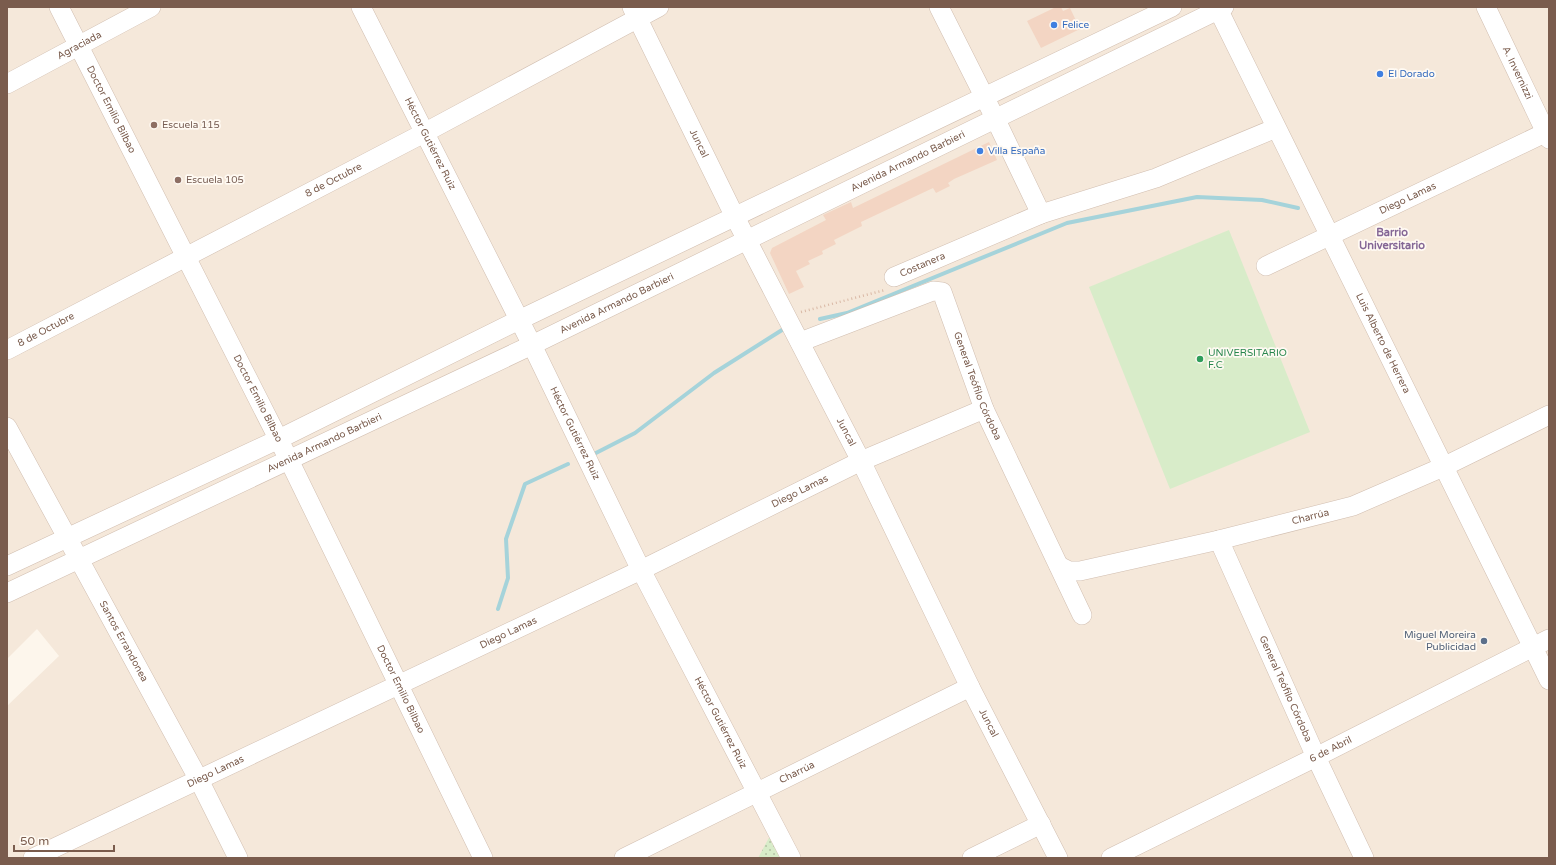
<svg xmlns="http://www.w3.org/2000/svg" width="1556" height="865" font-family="'Varela Round',sans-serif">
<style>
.residential{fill:#f5e8da}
.grass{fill:#d8ecc9}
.park{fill:url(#park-dots)}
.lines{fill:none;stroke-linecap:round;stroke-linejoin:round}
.stream{stroke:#a5d3da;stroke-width:4}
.building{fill:#f3d5c3}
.minor-casing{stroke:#d1beb0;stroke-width:20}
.path{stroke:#d9b8a5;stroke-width:2.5;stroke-dasharray:1 3;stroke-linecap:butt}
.minor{stroke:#fff;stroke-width:19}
.shop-dot{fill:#3f7fe0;stroke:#fffaf3;stroke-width:1.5}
.education-dot{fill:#8d6e63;stroke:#fffaf3;stroke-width:1.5}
.leisure-dot{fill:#2e9e5b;stroke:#fffaf3;stroke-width:1.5}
.service-dot{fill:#5c6f8a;stroke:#fffaf3;stroke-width:1.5}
.labels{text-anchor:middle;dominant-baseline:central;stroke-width:3.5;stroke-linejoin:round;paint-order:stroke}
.shop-label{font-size:10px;fill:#366cbe;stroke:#fffaf3;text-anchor:start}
.street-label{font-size:10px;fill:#7a5c4d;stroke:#fffaf3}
.education-label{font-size:10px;fill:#785e54;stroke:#fffaf3;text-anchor:start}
.leisure-label{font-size:10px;fill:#27864d;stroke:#fffaf3;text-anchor:start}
.service-label{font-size:10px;fill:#4e5e75;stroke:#fffaf3;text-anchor:end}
.neighbourhood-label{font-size:11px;font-weight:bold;fill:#846695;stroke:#fffaf3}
</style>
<defs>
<pattern id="park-dots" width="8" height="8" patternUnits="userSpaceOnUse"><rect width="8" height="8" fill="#d8ecc9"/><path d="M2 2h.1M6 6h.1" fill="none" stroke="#b4c2a5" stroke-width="1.8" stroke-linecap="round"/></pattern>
</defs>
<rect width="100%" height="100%" fill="#fdf6ec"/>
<polygon class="residential" points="7,7 1549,7 1549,858 7,858 7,706 59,656 37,629 7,659"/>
<polygon class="grass" points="1229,230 1310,432 1170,489 1089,287"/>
<polygon class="park" points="771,834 784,858 758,858"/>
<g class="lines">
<g class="stream">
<polyline points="820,319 847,313 1067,223 1197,197 1262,200 1298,208"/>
<polyline points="592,455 635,433 714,373 782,330"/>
<polyline points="498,609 508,578 506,539 525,484 568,464"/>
</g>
</g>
<g class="building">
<polygon points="1056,7 1061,7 1063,11 1070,8 1080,29 1041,48 1027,21"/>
<polygon points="989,142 997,160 954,179 948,183 950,186 936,193 933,188 861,222 862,226 834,240 836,244 822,251 823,254 808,261 810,264 796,271 804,287 789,294 770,253 772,248 826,220 823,215 851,202 853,208"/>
</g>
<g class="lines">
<defs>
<g id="minor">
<path id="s1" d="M59,7L289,460L483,858"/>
<path id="s2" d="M361,7L532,345L641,570L791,858"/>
<path id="s3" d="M632,7L735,217L861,461L970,687L1058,858"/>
<polyline points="939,7 995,118 1041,214"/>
<path id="s4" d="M1217,7L1549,680"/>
<path id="s5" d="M1486,7L1549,139"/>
<path id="s6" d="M7,84L151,7"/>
<path id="s7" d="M1266,266L1549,131"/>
<path id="s8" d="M894,277L1041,214L1156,178L1276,128"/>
<path id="s9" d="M800,342L933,291L942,292L984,409L1082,615"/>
<path id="s10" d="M7,350L424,133L659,7"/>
<path id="s11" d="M7,427L199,780L238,858"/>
<path id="s12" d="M1219,540L1316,757L1364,858"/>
<polyline points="7,566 279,439 519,320 1172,7"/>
<path id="s13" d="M1059,566L1069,571H1080L1219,540L1353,506L1443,467L1549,415"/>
<path id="s14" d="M7,593L532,345L1224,7"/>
<path id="s15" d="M33,858L641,570L861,461L984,409"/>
<path id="s16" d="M624,858L970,687"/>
<polyline points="972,858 1041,824"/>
<path id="s17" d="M1111,858L1316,757L1549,639"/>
</g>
</defs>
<use href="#minor" class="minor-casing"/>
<polyline class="path" points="801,312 885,290"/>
<use href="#minor" class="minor"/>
</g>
<g class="shop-dot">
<circle cx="1054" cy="25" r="4"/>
<circle cx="1380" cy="74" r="4"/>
<circle cx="980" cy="151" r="4"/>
</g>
<g class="education-dot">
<circle cx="154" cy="125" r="4"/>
<circle cx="178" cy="180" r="4"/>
</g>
<circle class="leisure-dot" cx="1200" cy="359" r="4"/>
<circle class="service-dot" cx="1484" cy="641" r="4"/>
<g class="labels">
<g class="shop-label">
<text x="1062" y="25">Felice</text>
<text x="1388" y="74">El Dorado</text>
<text x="988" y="151">Villa España</text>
</g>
<g class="street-label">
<text stroke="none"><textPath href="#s6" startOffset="82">Agraciada</textPath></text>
<text stroke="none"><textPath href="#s5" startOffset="73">A. Invernizzi</textPath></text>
<text stroke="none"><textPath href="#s1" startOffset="115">Doctor Emilio Bilbao</textPath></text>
<text stroke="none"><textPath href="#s3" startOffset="152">Juncal</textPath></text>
<text stroke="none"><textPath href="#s2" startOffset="153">Héctor Gutiérrez Ruiz</textPath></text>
<text stroke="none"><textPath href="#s14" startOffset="999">Avenida Armando Barbieri</textPath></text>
<text stroke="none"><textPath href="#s10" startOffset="368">8 de Octubre</textPath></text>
<text stroke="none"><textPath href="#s7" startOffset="157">Diego Lamas</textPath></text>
<text stroke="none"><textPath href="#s8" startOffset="31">Costanera</textPath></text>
<text stroke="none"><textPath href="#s14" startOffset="675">Avenida Armando Barbieri</textPath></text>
<text stroke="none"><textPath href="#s10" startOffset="44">8 de Octubre</textPath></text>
<text stroke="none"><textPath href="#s4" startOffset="375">Luis Alberto de Herrera</textPath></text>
<text stroke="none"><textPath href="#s9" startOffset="252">General Teófilo Córdoba</textPath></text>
<text stroke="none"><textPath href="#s1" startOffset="439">Doctor Emilio Bilbao</textPath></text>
<text stroke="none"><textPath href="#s3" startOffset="476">Juncal</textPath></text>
<text stroke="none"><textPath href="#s2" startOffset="477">Héctor Gutiérrez Ruiz</textPath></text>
<text stroke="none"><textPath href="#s14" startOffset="351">Avenida Armando Barbieri</textPath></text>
<text stroke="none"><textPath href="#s15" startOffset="850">Diego Lamas</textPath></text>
<text stroke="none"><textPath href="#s13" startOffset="259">Charrúa</textPath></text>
<text stroke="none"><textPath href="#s15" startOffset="526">Diego Lamas</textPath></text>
<text stroke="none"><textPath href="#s11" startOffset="244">Santos Errandonea</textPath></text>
<text stroke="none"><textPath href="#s12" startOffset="163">General Teófilo Córdoba</textPath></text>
<text stroke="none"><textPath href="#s1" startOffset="763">Doctor Emilio Bilbao</textPath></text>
<text stroke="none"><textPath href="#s2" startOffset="801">Héctor Gutiérrez Ruiz</textPath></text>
<text stroke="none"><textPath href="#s3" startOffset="800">Juncal</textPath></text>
<text stroke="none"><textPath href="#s17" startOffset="245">6 de Abril</textPath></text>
<text stroke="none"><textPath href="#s15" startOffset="202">Diego Lamas</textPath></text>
<text stroke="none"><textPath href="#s16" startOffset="193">Charrúa</textPath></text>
</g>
<g class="education-label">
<text x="162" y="125">Escuela 115</text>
<text x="186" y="180">Escuela 105</text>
</g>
<g class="leisure-label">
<text x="1208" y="353">UNIVERSITARIO<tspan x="1208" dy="12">F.C</tspan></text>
</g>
<g class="service-label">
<text x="1476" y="635">Miguel Moreira<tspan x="1476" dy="12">Publicidad</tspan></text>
</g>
<g class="neighbourhood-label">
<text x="1392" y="232">Barrio<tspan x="1392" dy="13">Universitario</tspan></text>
</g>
</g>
<rect width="1556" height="865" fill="none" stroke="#7a5c4d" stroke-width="16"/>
<path d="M14 845v6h100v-6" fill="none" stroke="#7a5c4d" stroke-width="2"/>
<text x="20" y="845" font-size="12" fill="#7a5c4d" stroke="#fffaf3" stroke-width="3" paint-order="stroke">50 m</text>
</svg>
